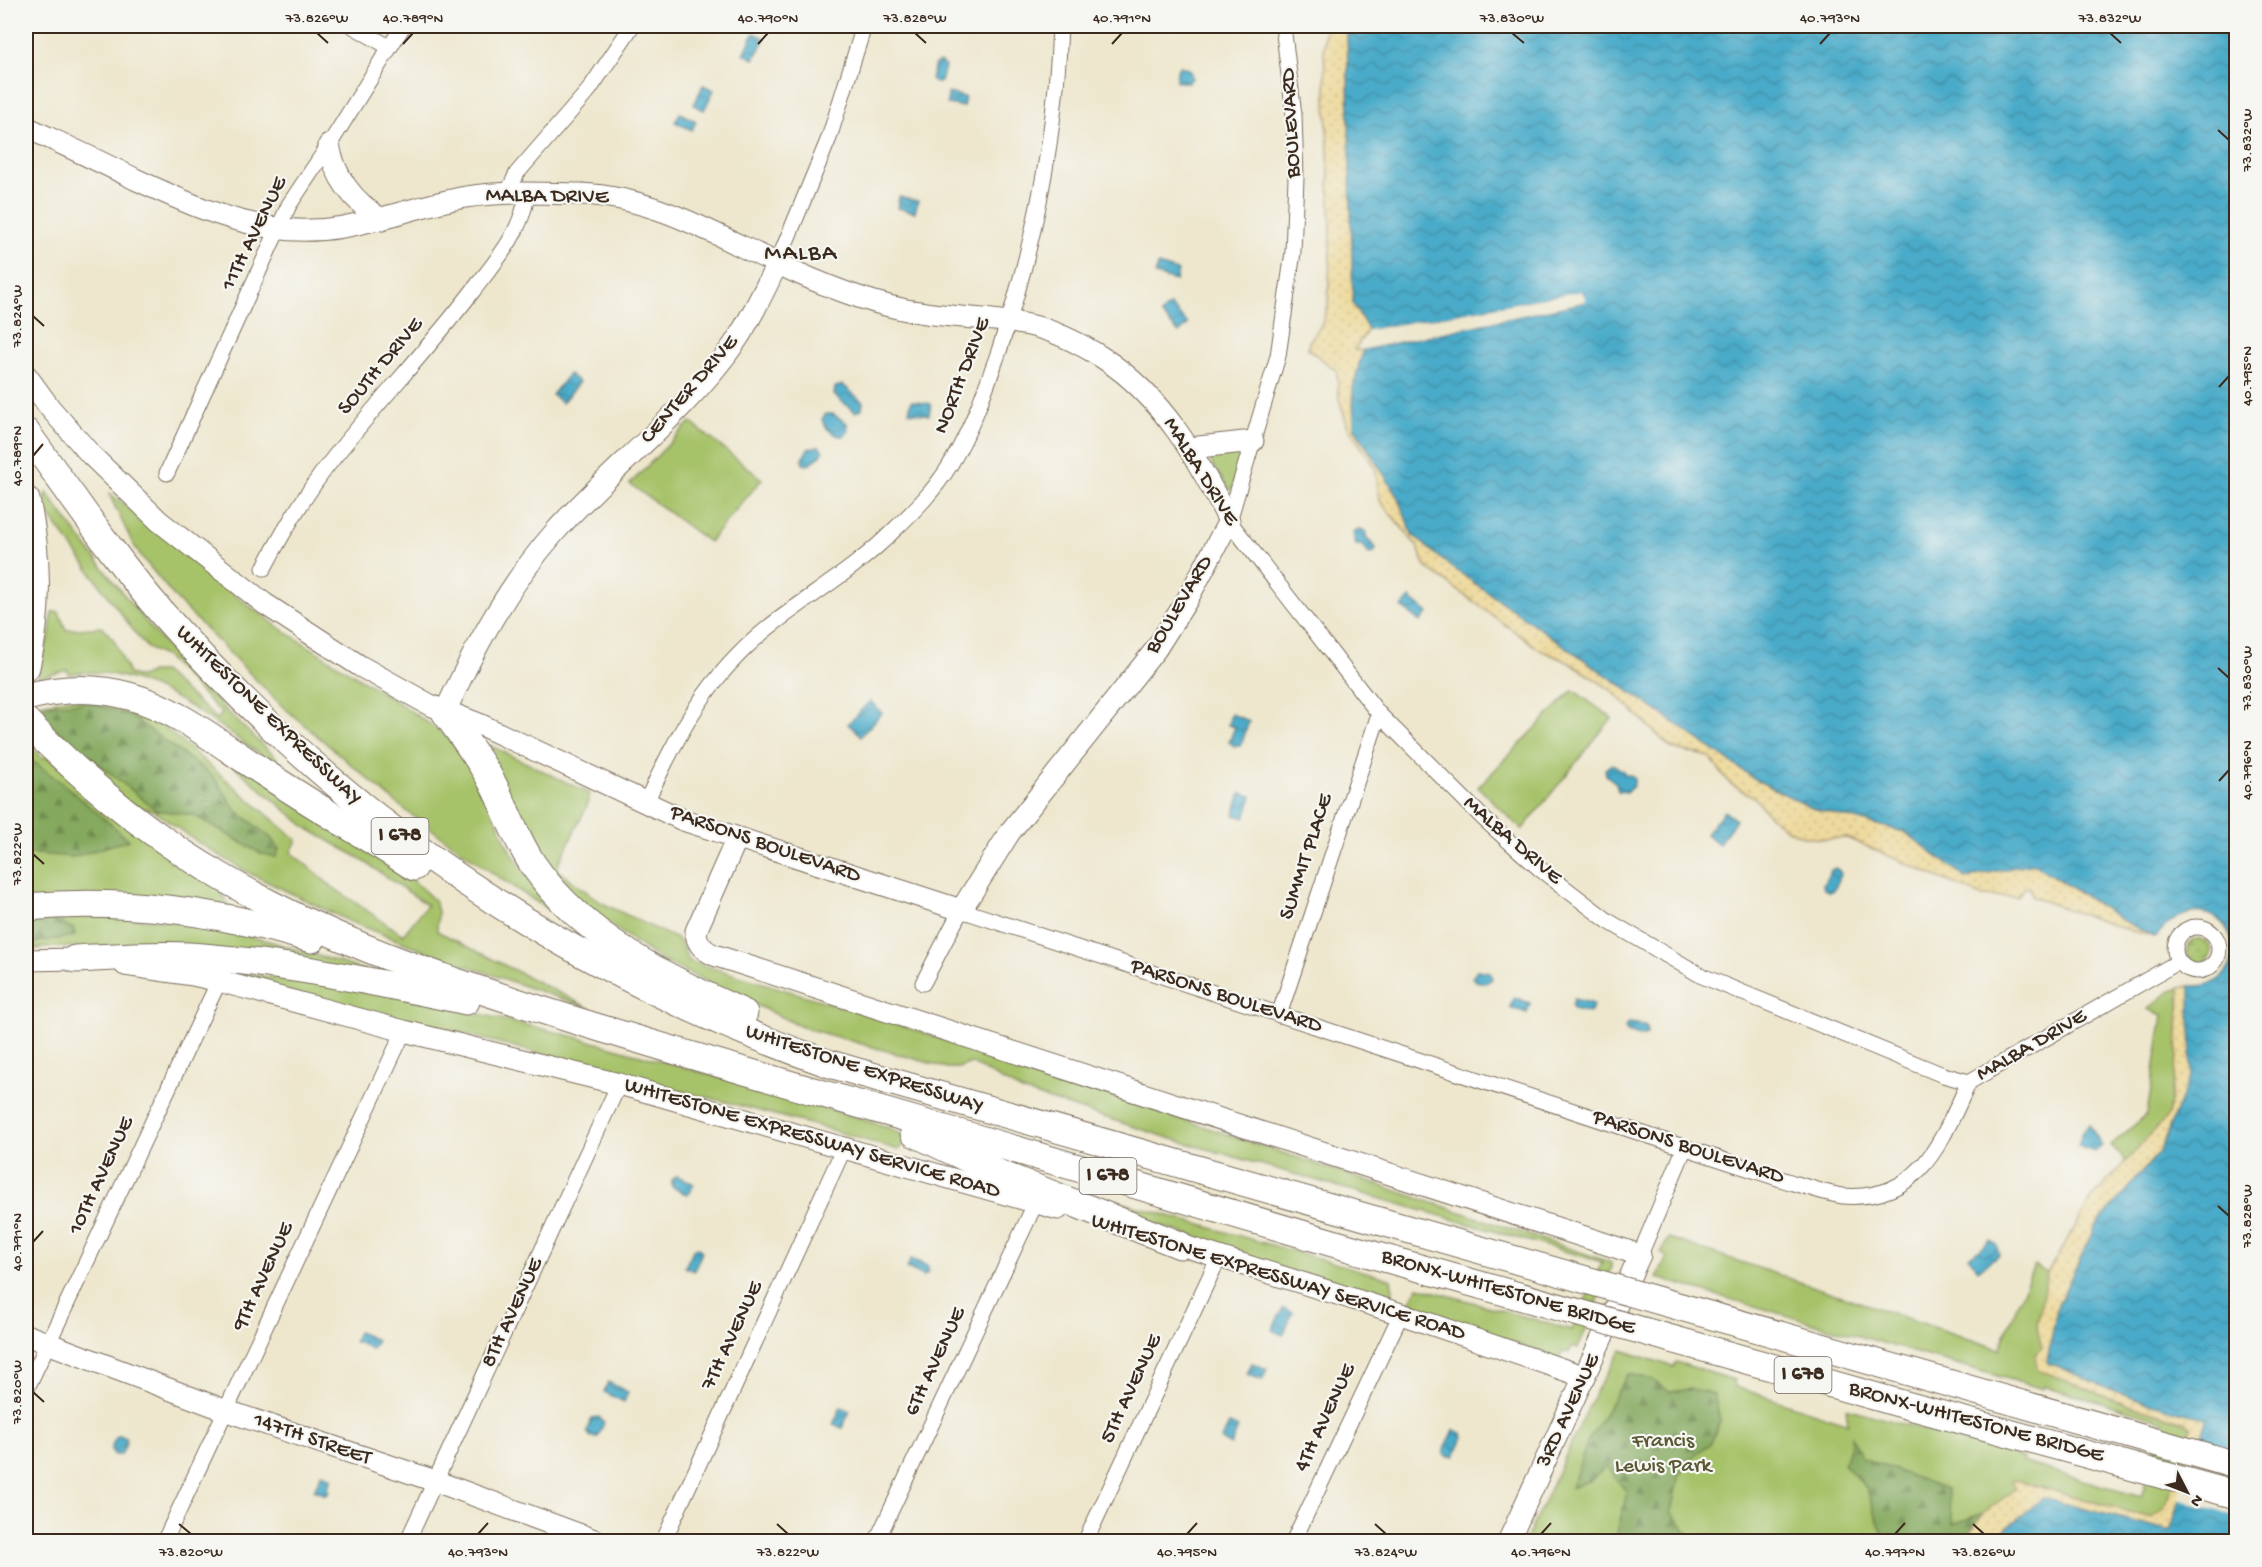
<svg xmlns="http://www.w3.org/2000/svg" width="2262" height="1567" font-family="'Gochi Hand',sans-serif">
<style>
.green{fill:#a7c36a;stroke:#717644;stroke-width:1.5}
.forest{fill:url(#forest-firs);stroke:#606a3e;stroke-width:1.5}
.sand{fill:url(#sand-dots);stroke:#94825e;stroke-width:1.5}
.garden{fill:url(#garden-dots);stroke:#717644;stroke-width:1.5}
.water{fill:url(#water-waves);stroke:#426a74;stroke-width:1.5}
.pier{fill:#eee7ce}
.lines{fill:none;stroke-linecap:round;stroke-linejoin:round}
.street-casing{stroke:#7a6c5c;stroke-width:17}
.secondary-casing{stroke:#7a6c5c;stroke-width:23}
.highway-casing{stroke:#7a6c5c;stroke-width:29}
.street{stroke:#fff;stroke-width:15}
.secondary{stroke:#fff;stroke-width:21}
.highway{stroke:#fff;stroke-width:27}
.highway-bridge-casing{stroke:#7a6c5c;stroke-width:29;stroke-linecap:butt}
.highway-bridge{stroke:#fff;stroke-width:27}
.ticks{fill:none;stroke:#3b2a1e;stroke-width:2}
.labels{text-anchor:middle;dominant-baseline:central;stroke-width:4.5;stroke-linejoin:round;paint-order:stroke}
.shield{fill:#f6f6f2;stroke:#73675e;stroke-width:1.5}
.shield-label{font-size:21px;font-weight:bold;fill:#3b2a1e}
.street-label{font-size:22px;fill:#3b2a1e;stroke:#f6f6f2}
.park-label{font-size:22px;fill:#5b5835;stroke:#f6f6f2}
.neighbourhood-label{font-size:24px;letter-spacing:1.5px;fill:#3b2a1e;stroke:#f6f6f2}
.neatline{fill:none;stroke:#3b2a1e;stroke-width:2}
.ticks-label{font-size:15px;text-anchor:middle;fill:#3b2a1e}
</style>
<defs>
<pattern id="forest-firs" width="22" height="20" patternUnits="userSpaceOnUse" patternTransform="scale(1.5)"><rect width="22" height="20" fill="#85a95e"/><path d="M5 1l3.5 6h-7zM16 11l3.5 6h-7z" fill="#6e8a4d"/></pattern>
<pattern id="sand-dots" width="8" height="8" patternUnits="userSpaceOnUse" patternTransform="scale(1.5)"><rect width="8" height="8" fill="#eeda9e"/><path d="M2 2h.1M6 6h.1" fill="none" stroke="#cdbb88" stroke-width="1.8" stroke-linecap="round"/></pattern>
<pattern id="garden-dots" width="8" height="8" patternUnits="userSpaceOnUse" patternTransform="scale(1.5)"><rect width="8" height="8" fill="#a7c36a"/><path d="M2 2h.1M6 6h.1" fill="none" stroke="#899f57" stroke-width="1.8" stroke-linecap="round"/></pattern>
<pattern id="water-waves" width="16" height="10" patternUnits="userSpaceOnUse" patternTransform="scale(1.5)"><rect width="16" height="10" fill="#4aabc9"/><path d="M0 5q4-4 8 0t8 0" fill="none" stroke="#3f8ba3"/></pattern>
</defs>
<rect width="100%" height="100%" fill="#f6f6f2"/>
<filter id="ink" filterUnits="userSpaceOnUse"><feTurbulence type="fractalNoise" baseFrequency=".0167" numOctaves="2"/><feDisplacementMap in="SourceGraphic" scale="12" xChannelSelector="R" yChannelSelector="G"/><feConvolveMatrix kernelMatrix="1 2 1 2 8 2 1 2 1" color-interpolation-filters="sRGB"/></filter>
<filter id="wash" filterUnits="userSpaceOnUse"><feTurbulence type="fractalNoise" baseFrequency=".008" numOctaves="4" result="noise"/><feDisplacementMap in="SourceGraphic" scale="24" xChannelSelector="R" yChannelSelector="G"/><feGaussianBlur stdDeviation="1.35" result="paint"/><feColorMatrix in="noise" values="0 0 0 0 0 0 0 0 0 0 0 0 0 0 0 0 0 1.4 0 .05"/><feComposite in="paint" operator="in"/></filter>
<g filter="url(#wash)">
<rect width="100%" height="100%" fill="#eee7ce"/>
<g class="green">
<polygon points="690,422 762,479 709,542 630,484"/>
<polygon points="1238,450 1241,458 1232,489 1230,490 1211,463 1213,455"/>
<polygon points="108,492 159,530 215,581 284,631 402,705 444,734 462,753 480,779 508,847 552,912 501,879 406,811 282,706 177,600 141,556 132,542"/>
<path d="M47,493C116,588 187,679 275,756L278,762L276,764L271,762C212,722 145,662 69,674L67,670L37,679L50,632L52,612H59L66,630L102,627L114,640L129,674L141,677L151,672H163L217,719L222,714L166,657L147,648L130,626L48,514L45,499Z"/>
<polygon points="1573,690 1612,718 1522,830 1478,787"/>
<polygon points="73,698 143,709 297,840 291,852 331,886 403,935 427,905 359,858 308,829 191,730 402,870 435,901 438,912 437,931 591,1009 438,956 351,922 249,873 199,843 154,811 128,803 28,706"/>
<polygon points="26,741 43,759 47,756 216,885 235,914 26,901"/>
<polygon points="489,745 589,793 588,804 556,869 602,903 679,940 689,961 876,1017 1607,1261 1611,1263 1611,1268 1578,1348 1572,1346 1569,1353 1563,1352 1559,1358 1406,1307 1418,1287 1572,1330 1602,1262 1172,1139 1022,1091 971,1063 958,1068 947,1068 802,1027 661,960 570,897 540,859 483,746"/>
<polygon points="83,916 194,922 276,943 394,979 160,948 46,947 26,951 26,921"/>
<polygon points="240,973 400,995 572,1036 793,1098 887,1127 911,1139 898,1150 821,1127 442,1028 282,990"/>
<polygon points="2180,988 2177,1058 2168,1116 2127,1163 2111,1145 2147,1114 2163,1015 2148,1009 2169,992"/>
<polygon points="1085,1192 1391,1279 1393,1291 1389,1300 1378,1301 1098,1204"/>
<polygon points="1669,1238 1999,1349 2034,1265 2047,1273 2037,1326 2042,1348 2037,1369 2113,1399 2186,1423 2191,1428 2164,1509 2151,1518 2041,1487 1950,1541 1525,1542 1595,1393 1621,1350 1674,1367 1676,1362 1734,1380 1733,1386 1848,1424 1846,1408 2023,1458 2022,1462 2141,1497 2164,1421 2044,1386 2043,1389 1657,1278 1667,1257 1661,1253"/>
</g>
<g class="forest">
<polygon points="88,702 129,715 213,776 236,810 271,838 279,849 276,857 260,853 193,815 156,810 42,718 41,711 46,705"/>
<polygon points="26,756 67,787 129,840 73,857 26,853"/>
<polygon points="50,919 74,929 75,936 26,944 26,925"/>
<polygon points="1628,1374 1651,1379 1670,1392 1691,1389 1714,1394 1720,1421 1711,1443 1697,1453 1679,1475 1671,1512 1689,1534 1688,1541 1615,1541 1627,1492 1606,1467 1591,1480 1571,1488 1588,1441"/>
<polygon points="1852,1437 1862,1458 1947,1489 1953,1524 1983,1513 1963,1541 1885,1541 1867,1489 1844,1464"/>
</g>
<g class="sand">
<polygon points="1325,26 1347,26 1353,303 1368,330 1354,350 1363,350 1353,388 1354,427 1397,495 1412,534 1446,563 1755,779 1812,808 1905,832 1966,878 2032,863 2124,921 2155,937 2115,926 2032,897 2029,887 2025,888 2017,897 1982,896 1847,838 1824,839 1804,837 1783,827 1767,813 1754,797 1730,784 1710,757 1671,748 1610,689 1568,662 1540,650 1426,567 1417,546 1380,501 1375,467 1348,427 1339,399 1337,371 1308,349 1309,342 1322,324 1328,306 1331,230 1324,47"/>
<path d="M2190,986L2191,1075L2159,1152L2095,1227L2058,1305L2047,1361C2102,1386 2147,1406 2207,1418L2170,1531L2043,1498L1992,1541L1963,1542L1983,1513L2016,1489L2011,1479L2151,1518L2164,1509L2191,1428L2186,1423L2113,1399L2037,1369L2035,1354L2042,1348L2037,1326L2047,1273L2093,1197L2168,1116L2177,1058L2180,988Z"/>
</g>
<circle class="garden" cx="2199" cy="951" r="12"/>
<g class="water">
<path d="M1347,26H2236V1541H1992L2043,1498L2170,1531L2207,1418C2147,1406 2102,1386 2047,1362L2058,1305L2095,1227L2159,1152L2191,1075L2190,986C2262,990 2234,882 2172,921C2166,925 2160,932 2155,937L2124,921L2033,863L1966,878L1905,832L1812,808L1755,779L1446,563L1412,534L1397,495L1354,427L1353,388L1363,350L1585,302L1582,291L1368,330L1353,303Z"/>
<polygon points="754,33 765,38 754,59 744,54"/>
<polygon points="940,62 945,66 941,82 936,83 931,79 935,64"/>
<polygon points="1180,66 1190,70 1192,78 1188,83 1176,81 1177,70"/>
<polygon points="703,85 714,90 704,110 694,105"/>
<polygon points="948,93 965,97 963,107 947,104"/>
<polygon points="680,113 696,121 692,130 675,122"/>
<polygon points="899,197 918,201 915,212 897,208"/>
<polygon points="1158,265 1178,271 1176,281 1155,275"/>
<polygon points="1170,305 1188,324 1179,333 1161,314"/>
<polygon points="569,374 579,382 562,403 552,395"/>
<polygon points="843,385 863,402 862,409 855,412 834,395 835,387"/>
<polygon points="911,401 931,404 929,415 909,412"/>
<path d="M826,414H833L847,423C853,447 824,433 822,419Z"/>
<polygon points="819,446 823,451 821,456 808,465 803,464 802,459 808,449"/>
<polygon points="1358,529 1366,531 1366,538 1376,548 1374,553 1369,554 1362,545 1356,545 1353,533"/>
<polygon points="1410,598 1428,613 1420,622 1402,607"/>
<polygon points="870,701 882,713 861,736 848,724"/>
<polygon points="1231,714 1249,721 1241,746 1234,746 1229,742 1235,727 1228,725"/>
<polygon points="1613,764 1623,771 1626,775 1630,775 1635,779 1633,786 1627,792 1618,791 1616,783 1606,775 1605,769"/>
<polygon points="1241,793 1252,796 1245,818 1234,815"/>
<polygon points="1724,811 1736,820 1719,844 1706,834"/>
<polygon points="1835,868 1840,871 1841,875 1834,890 1830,892 1824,889 1823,885 1831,870"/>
<polygon points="1477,970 1490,972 1492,979 1486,983 1476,981 1472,977"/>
<polygon points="1514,997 1530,1003 1527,1013 1510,1007"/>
<polygon points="1574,999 1591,1003 1593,1005 1591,1012 1588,1013 1574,1009 1572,1006"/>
<polygon points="1629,1023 1644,1025 1647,1027 1647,1034 1640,1036 1627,1032 1625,1027"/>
<polygon points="2089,1124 2102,1146 2094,1152 2078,1146 2082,1133"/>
<polygon points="677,1176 694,1184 688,1195 672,1187 672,1180"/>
<polygon points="1990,1241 1996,1244 1999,1254 1978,1270 1969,1257"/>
<polygon points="694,1248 699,1248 702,1252 694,1271 685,1267"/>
<polygon points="911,1259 928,1266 928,1272 924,1276 907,1268"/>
<polygon points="1283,1308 1293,1312 1283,1335 1272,1330"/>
<polygon points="358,1332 377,1340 372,1349 354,1341"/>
<polygon points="1252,1363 1267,1369 1262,1380 1247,1374"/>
<polygon points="608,1382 628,1392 624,1402 604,1392"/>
<polygon points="841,1407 850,1411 842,1428 833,1424"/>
<polygon points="599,1417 604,1423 598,1437 591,1437 587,1432 592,1418"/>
<polygon points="1229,1424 1238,1428 1231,1445 1221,1440"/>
<polygon points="1454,1430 1462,1433 1463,1437 1455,1456 1446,1456 1444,1451"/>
<path d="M120,1435L126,1438V1444L121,1455H115L111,1450C113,1444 114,1437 120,1435Z"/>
<polygon points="322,1473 332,1478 327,1489 329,1491 326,1495 314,1490"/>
</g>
<g class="pier">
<polygon points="1582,291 1586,301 1360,350 1362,347 1582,299 1580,294 1366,333 1368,330"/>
<polygon points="2197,1438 2236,1449 2236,1516 2177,1499"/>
</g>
</g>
<g filter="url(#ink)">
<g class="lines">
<defs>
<g id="street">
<polyline points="353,26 389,47"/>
<polyline points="1283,26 1294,115 1296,178 1293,252 1278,356 1229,521 1379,714 1485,820 1540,869 1608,921 1702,976 1943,1075 1969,1082 2178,962"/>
<polyline points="507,194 517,173 589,90 632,26"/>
<polyline points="777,264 829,138 864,26"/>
<polyline points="167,473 289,205 329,145 403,26"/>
<path d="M264,568C285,528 307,491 335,456C379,401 428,349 472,292C495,262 522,233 527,194"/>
<path d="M646,802C680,730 706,678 769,627C810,595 857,568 893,531C914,511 935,490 950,465C972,429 985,390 999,351C1034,246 1056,136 1060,26"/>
<circle cx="2197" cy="949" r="22"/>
<path d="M923,983L961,910L1793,1183C1809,1187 1826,1194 1843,1196C1921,1202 1941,1141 1969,1082"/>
<polyline points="1279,1015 1379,714"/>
<polyline points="1640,1255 1685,1147"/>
<polyline points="26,1390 219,981"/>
<polyline points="164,1542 404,1031"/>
<polyline points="407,1542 619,1084"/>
<polyline points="663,1542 844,1148"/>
<polyline points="876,1542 1036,1202"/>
<polyline points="1085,1542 1219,1257"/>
<polyline points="1293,1542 1401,1314"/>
</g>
<g id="secondary">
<path d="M26,127C62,144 99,161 135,179C180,200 225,221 275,228C344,239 400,208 466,197C503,191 543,193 581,194C653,197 712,233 776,263C816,282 859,300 902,309C944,318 988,317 1029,325C1056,331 1081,344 1103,358C1163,397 1198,459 1229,521L1187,600L1156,649L1010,832L961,910L683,820L479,724L430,705L360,666L265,604L159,521L91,455L50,408L26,375"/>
<path d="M329,145C335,178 353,201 382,220"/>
<polyline points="1190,448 1253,441"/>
<path d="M445,712C475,647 507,587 554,533C610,469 685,414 734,344C751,319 764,291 777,264"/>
<path d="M737,838L696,931C696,943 703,950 714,955L1640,1255L1508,1542"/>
<polyline points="26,960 75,959 91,961"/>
<polyline points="125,965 193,975 219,981 404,1031 619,1084 1058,1209"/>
<polyline points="1165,1240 1401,1314 1585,1377"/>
<polyline points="26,1335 227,1411 435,1481 600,1542"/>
</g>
<g id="highway">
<path d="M26,432C70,492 112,555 161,612C345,822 566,972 830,1064L1379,1221"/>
<path d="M26,500C38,555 39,612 26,667"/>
<path d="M26,697C60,688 94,686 129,696C178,709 221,745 263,772C313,805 364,835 414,867"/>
<path d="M445,712C461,735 480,759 493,784C507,811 516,840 534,866C583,937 667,979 744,1013"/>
<path d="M26,721C84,781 148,834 220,876C314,932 414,969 517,1002C615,1034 714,1062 813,1091C999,1144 1184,1199 1370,1254"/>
<path d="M26,907C123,898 218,911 312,939"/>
<path d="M75,959C113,957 151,954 189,956C283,962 374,982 466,1001"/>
<polyline points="914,1133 998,1173 1180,1245"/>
</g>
</defs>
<use href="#street" class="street-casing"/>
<use href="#secondary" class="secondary-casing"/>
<use href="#highway" class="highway-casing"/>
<use href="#street" class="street"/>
<use href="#secondary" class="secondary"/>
<use href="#highway" class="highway"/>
<defs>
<g id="highway-bridge">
<polyline points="1379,1221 2236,1465"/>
<polyline points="1370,1254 1895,1402 2236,1495"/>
</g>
</defs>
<use href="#highway-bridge" class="highway-bridge-casing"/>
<use href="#highway-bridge" class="highway-bridge"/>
</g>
</g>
<path class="ticks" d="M317,33L328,43M915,33L926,43M1512,33L1524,43M2110,33L2121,43M403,44L413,33M758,44L768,33M1112,44L1122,33M1820,44L1830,33M2218,130L2229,140M33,316L44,326M2219,387L2229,376M33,456L43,444M2218,668L2229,678M2219,781L2229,770M33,854L44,864M2218,1206L2229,1216M33,1242L43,1231M33,1392L44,1402M179,1524L191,1534M777,1524L788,1534M1375,1524L1386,1534M1973,1524L1984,1534M478,1534L488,1523M1187,1534L1197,1523M1541,1534L1551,1523M1895,1534L1905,1523"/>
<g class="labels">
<g class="shield">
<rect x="371.5" y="818" width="57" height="36" rx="4.5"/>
<rect x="1079.5" y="1158" width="57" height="36" rx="4.5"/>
<rect x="1774.5" y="1357" width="57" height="36" rx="4.5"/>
</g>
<g class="shield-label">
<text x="400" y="836">I 678</text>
<text x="1108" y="1176">I 678</text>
<text x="1803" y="1375">I 678</text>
</g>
<g class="street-label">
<text transform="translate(1292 123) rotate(-93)">BOULEVARD</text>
<text transform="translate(547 197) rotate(1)">MALBA DRIVE</text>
<text transform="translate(255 234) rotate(-64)">11TH AVENUE</text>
<text transform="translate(381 367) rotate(-50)">SOUTH DRIVE</text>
<text transform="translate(963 376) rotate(-69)">NORTH DRIVE</text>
<text transform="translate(690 390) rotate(-49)">CENTER DRIVE</text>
<text transform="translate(1200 472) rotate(58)">MALBA DRIVE</text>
<text transform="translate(1180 605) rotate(-59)">BOULEVARD</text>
<text transform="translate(268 716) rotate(44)">WHITESTONE EXPRESSWAY</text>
<text transform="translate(1512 841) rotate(41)">MALBA DRIVE</text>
<text transform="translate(765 845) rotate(19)">PARSONS BOULEVARD</text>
<text transform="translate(1307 857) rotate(-72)">SUMMIT PLACE</text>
<text transform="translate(1226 997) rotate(18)">PARSONS BOULEVARD</text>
<text transform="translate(2032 1046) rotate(-30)">MALBA DRIVE</text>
<text transform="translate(864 1070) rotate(18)">WHITESTONE EXPRESSWAY</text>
<text transform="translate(812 1139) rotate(16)">WHITESTONE EXPRESSWAY SERVICE ROAD</text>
<text transform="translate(1688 1148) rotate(18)">PARSONS BOULEVARD</text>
<text transform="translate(102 1176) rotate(-65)">10TH AVENUE</text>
<text transform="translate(264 1277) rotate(-65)">9TH AVENUE</text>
<text transform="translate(1278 1278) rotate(17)">WHITESTONE EXPRESSWAY SERVICE ROAD</text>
<text transform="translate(1508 1293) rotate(16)">BRONX-WHITESTONE BRIDGE</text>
<text transform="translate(513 1313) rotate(-65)">8TH AVENUE</text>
<text transform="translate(733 1336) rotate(-65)">7TH AVENUE</text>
<text transform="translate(936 1362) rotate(-65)">6TH AVENUE</text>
<text transform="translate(1132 1389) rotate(-65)">5TH AVENUE</text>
<text transform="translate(1569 1411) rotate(-65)">3RD AVENUE</text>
<text transform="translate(1326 1418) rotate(-65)">4TH AVENUE</text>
<text transform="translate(1976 1423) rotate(15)">BRONX-WHITESTONE BRIDGE</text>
<text transform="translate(312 1440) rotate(19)">147TH STREET</text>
</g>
<g class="park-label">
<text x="1663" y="1442">Francis<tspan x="1663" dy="25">Lewis Park</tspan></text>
</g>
<g class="neighbourhood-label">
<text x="801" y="254">MALBA</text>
</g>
</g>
<rect width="2262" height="1567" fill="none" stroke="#f6f6f2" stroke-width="66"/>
<g transform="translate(2187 1492) rotate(132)" stroke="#f6f6f2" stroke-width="4.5" paint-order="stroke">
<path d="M0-4.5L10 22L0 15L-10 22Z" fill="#3b2a1e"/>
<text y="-9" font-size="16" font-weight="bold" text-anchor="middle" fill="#3b2a1e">N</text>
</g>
<rect x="33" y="33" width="2196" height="1501" class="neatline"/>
<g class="ticks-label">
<text x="317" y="22">73.826°W</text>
<text x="413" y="22">40.789°N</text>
<text x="768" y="22">40.790°N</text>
<text x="915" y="22">73.828°W</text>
<text x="1122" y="22">40.791°N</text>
<text x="1512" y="22">73.830°W</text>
<text x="1830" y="22">40.793°N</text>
<text x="2110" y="22">73.832°W</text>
<text transform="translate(2246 140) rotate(-90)" y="5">73.832°W</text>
<text transform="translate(16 316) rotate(-90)" y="5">73.824°W</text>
<text transform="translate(2246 376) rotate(-90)" y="5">40.795°N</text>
<text transform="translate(16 456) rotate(-90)" y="5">40.789°N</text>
<text transform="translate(2246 678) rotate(-90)" y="5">73.830°W</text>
<text transform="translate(2246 770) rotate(-90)" y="5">40.796°N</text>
<text transform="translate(16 854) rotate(-90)" y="5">73.822°W</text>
<text transform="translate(2246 1216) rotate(-90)" y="5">73.828°W</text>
<text transform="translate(16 1242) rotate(-90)" y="5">40.791°N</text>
<text transform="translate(16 1392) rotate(-90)" y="5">73.820°W</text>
<text x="191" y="1556">73.820°W</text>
<text x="478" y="1556">40.793°N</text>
<text x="788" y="1556">73.822°W</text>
<text x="1187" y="1556">40.795°N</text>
<text x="1386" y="1556">73.824°W</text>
<text x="1541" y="1556">40.796°N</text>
<text x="1895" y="1556">40.797°N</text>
<text x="1984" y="1556">73.826°W</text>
</g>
</svg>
